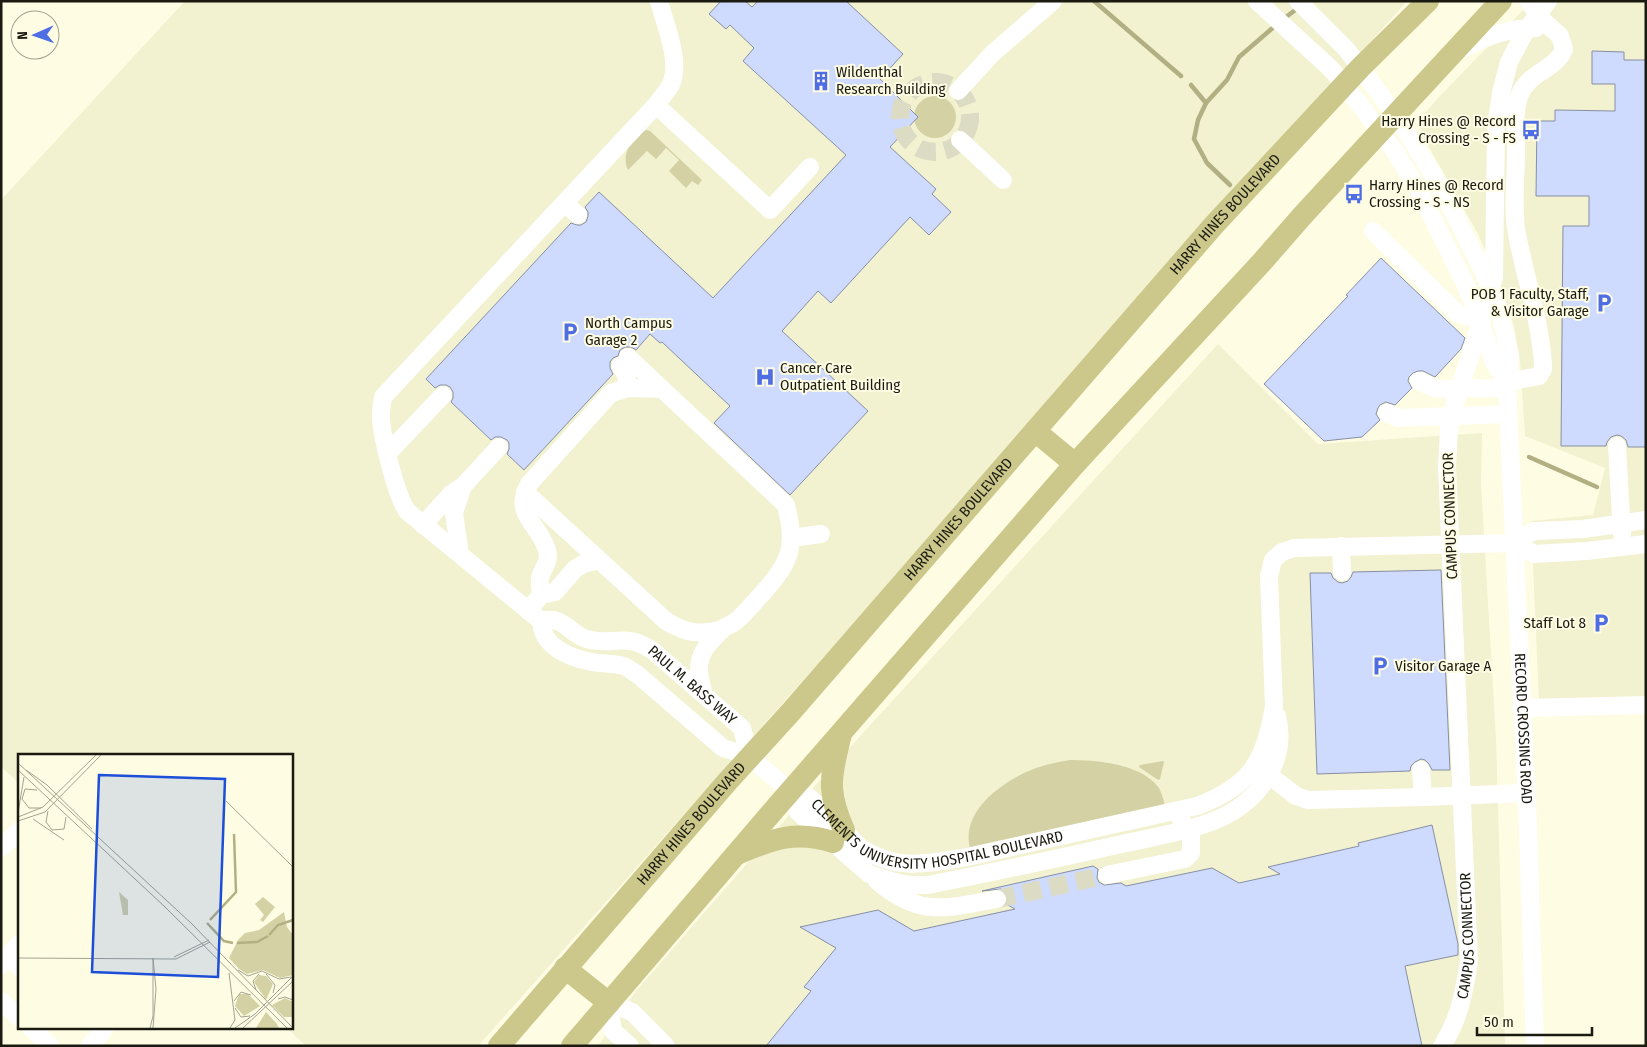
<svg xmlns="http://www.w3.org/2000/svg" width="1647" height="1047" font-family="'Fira Sans Condensed',sans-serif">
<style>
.built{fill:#f2f1d0}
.green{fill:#d4d2a4}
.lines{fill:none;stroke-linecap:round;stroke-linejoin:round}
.stream{stroke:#b2b082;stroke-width:4.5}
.building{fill:#cedbfe;stroke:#878fa4}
.minor-tunnel{stroke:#dcdbc4;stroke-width:18;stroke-dasharray:18 9;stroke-linecap:butt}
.minor{stroke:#fff;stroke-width:18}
.major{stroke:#ccc88b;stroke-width:22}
.labels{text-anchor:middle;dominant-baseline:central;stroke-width:4;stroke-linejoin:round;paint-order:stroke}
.poi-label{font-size:15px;fill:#1b1a11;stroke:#fefde4;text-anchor:start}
.street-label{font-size:15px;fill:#1b1a11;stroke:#fefde4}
.inset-river{fill:none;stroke:#b2b082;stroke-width:2.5}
.inset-road{fill:none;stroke:#a3a290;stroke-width:1}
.view{fill:#1d4ed8;fill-opacity:0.15;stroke:#1d4ed8;stroke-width:2.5}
.inset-edge{fill:none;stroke:#1b1a11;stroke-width:2.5}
</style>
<rect width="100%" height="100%" fill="#fefde4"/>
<g class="built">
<polygon points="185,1 1407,1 478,1046 306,1046 287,1028 291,1028 291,756 19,756 19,783 1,767 1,200"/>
<polygon points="1532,1 1646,1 1646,698 1539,700 1531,521 1593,515 1605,468 1525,436 1520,361 1514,326 1503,293 1479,236 1424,138 1420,125 1425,113 1439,97"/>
<polygon points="1218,344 1318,444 1482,433 1481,484 1496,739 1505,1046 598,1046 636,991 811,790"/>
</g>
<g class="green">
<circle cx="935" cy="117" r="21"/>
<path d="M646,130L650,131L702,180L698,185L692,181L686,188L669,171L679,160L666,148L656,159L647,151L628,170C621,155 631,137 646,130Z"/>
<path d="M1070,760C1097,760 1142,764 1159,788C1162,794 1164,801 1165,807L970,849C960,810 1004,780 1036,768C1047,764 1059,762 1070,760Z"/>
<polygon points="1163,761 1164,762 1160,779 1158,780 1139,767 1140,765"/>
</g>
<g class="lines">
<g class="stream">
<polyline points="1094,1 1181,76"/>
<polyline points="1282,20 1298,8"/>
<polyline points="1191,85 1206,103 1198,120 1194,139 1207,163 1230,185"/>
<polyline points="1206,103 1227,80 1239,57 1276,25"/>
<polyline points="1529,457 1597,487"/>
</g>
</g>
<g class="building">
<polygon points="721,1 745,1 752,7 758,1 846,1 903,54 880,79 918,117 890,147 936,189 932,194 951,212 929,235 910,217 831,303 818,291 782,331 868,411 790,495 714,423 730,406 662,342 660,343 650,334 636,350 631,347 625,347 620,350 618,356 613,358 610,362 610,368 613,374 524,470 507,454 509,449 509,443 507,440 501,437 495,437 491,440 451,402 453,398 453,392 450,387 446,385 440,385 435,388 426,379 571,223 577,225 581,225 586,222 588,216 588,212 585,207 599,192 713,298 846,155 743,61 754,48 730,25 726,29 709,14"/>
<polygon points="1592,51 1624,52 1624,60 1646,60 1646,447 1628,447 1626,440 1621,436 1617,435 1611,437 1607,442 1606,446 1561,446 1563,226 1589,226 1589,196 1536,196 1537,121 1555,121 1555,110 1615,111 1615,84 1592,84"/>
<polygon points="1381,258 1465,338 1461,349 1435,377 1423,371 1418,371 1413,373 1409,377 1408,381 1412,388 1395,405 1386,402 1380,405 1378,408 1376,414 1380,420 1362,437 1324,441 1264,384 1348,296 1346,295"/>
<polygon points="1441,570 1450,770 1432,770 1429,764 1425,760 1421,759 1415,762 1411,766 1410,771 1317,774 1310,573 1331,573 1333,578 1338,582 1342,583 1348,581 1351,577 1353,572"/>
<polygon points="1432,825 1458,944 1458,955 1405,966 1422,1046 766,1046 811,991 804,987 836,948 800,927 878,910 914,931 1015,909 1006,904 1007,897 1005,892 1001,889 982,891 1093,866 1098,869 1097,878 1099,882 1104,885 1121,883 1126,886 1212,868 1239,883 1280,874 1268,867 1359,846 1358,843"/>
</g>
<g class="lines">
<g class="minor-tunnel">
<circle cx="935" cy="117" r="35"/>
<polyline points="997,899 1107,875"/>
</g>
<g class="minor">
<path id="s1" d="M659,1C665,25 680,58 672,82C669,90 661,98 656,105L383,397C382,405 380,412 381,420C383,441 396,495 407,511L541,621C542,647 570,658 592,662C602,664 614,663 624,666C628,668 633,672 637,674L723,748L749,756L790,791L810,798L861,848C897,871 928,864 967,857L1197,806C1251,786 1265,761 1274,706L1269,576L1273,560L1282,552L1294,548L1514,543L1534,554L1587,551L1646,544"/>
<polyline points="1257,1 1330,68 1345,85 1394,150 1418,189 1464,281 1478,314 1493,361 1507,382"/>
<path id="s2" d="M1298,1L1347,50L1396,116L1433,174L1455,215L1484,273L1500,312L1510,356L1507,388L1528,827L1535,1046"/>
<path d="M1458,51C1482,38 1509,27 1536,28"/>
<polyline points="958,91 993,53 1053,1"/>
<polyline points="656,105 770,210 810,167"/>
<polyline points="960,140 1003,180"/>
<polyline points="564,203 578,215"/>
<polyline points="1373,231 1457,313 1469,317 1478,314"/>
<polyline points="628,357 662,389"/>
<polyline points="620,366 626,374 628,388"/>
<polyline points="1419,381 1434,388 1442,389 1507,388"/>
<path d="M1507,382L1539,376L1543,369V364C1540,319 1525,277 1517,234C1512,210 1516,178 1516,154C1516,134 1513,112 1520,94C1529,72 1556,70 1564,49L1560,36L1538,16L1529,1"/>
<polyline points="1387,413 1398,418 1508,414"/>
<polyline points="1617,446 1622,534"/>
<polyline points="388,453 443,395"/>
<path d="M525,492L666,621C687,634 700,635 723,629"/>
<polyline points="423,525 451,494 463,486 499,447"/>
<polyline points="791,538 821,534"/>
<polyline points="1514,543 1534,531 1583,529 1646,520"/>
<polyline points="1341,546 1342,572"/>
<polyline points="460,554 454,513 463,486"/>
<polyline points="541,595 555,592 575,569 583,564 599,560"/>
<path d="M528,611L541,595C541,590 539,584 540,579C541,568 551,564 547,550C539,523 512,515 529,484L611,393L628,388L662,389L786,505C797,548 790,563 761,595C753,603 746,613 737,620C734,624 728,625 724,628C720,631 717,635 713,639C695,657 697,672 704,695"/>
<path id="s3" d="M541,621C565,615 568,634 587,639C602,644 616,639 630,641C639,642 645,646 652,650L742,728L749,756"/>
<polyline points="1521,708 1646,705"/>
<polyline points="1421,770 1423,797"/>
<polyline points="1259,771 1270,776 1296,796 1308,800 1423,797 1525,793"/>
<path d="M790,791L798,812L869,874L895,882L911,885H928C994,872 1060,858 1126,843C1158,836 1204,829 1232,812C1265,792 1287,756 1277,716"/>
<polyline points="1,848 19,831"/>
<polyline points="1107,875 1185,859 1191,853 1191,837 1181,820"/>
<path d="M877,881C920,918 946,908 997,899"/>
<polyline points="8,956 19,967"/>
<polyline points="1,965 19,944"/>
<polyline points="1,1001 19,1017"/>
<polyline points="31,1028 50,1046"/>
<polyline points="90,1046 105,1028"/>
<polyline points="630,1046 613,1031 609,1003 632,1012 666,1046"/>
<path id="s4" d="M1442,1046C1460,1018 1464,992 1469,961L1447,467L1449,429L1455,403L1488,300L1494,277L1496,127L1501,93L1509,62L1525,32L1548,1"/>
</g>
<g class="major">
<polyline points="1035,431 1075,464"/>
<path d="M841,734C837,751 831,771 832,788C833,803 838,817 844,830"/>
<path d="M739,853C773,839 796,830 833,842"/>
<polyline points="565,968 609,1003"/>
<path id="s5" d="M499,1046L727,782L789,714L1214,225L1360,68L1428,1"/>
<polyline points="572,1046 773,811 1075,464 1262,262 1303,215 1501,1"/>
</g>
</g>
<defs>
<symbol id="building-bare" viewBox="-9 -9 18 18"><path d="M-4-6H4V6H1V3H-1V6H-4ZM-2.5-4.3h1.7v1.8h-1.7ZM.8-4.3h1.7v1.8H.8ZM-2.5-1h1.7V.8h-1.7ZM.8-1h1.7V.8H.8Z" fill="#506ee3" stroke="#fefde4" stroke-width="2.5" paint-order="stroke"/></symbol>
<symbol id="bus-bare" viewBox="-9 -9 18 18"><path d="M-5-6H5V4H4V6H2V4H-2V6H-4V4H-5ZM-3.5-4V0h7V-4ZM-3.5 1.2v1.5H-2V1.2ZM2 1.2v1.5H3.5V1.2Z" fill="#506ee3" stroke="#fefde4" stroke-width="2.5" paint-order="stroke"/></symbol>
<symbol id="parking-bare" viewBox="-9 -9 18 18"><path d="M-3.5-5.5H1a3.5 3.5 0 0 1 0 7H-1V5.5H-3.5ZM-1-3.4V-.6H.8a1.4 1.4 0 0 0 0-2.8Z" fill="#506ee3" stroke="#fefde4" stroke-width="2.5" paint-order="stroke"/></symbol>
<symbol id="hospital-bare" viewBox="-9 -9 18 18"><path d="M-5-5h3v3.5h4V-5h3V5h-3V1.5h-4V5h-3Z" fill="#506ee3" stroke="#fefde4" stroke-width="2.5" paint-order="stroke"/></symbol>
</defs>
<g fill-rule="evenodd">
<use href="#building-bare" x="807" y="67" width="28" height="28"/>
<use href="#bus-bare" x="1517" y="116" width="28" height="28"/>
<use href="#bus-bare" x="1340" y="180" width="28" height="28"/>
<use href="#parking-bare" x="1590" y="289" width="28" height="28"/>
<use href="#parking-bare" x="556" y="318" width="28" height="28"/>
<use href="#hospital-bare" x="751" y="363" width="28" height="28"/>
<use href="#parking-bare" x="1587" y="609" width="28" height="28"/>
<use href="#parking-bare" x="1366" y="652" width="28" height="28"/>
</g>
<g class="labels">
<g class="poi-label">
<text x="836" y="72">Wildenthal<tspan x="836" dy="17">Research Building</tspan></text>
<text x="1516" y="121" text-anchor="end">Harry Hines @ Record<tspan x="1516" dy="17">Crossing - S - FS</tspan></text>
<text x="1369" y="185">Harry Hines @ Record<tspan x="1369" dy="17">Crossing - S - NS</tspan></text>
<text x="1589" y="294" text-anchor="end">POB 1 Faculty, Staff,<tspan x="1589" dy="17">&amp; Visitor Garage</tspan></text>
<text x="585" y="323">North Campus<tspan x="585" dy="17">Garage 2</tspan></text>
<text x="780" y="368">Cancer Care<tspan x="780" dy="17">Outpatient Building</tspan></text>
<text x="1586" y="623" text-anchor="end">Staff Lot 8</text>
<text x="1395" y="666">Visitor Garage A</text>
</g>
<g class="street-label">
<text stroke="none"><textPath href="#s5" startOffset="1104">HARRY HINES BOULEVARD</textPath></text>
<text transform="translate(1450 516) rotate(-92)">CAMPUS CONNECTOR</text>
<text stroke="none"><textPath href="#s5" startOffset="699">HARRY HINES BOULEVARD</textPath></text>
<text stroke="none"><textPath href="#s3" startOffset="172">PAUL M. BASS WAY</textPath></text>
<text stroke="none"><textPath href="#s2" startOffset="792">RECORD CROSSING ROAD</textPath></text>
<text stroke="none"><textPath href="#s1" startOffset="1279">CLEMENTS UNIVERSITY HOSPITAL BOULEVARD</textPath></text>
<text stroke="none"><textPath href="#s5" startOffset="294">HARRY HINES BOULEVARD</textPath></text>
<text stroke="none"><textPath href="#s4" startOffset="115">CAMPUS CONNECTOR</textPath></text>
</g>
</g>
<g transform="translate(18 754)">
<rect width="275" height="275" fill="#fefde4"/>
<path d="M101,138L110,146V161H105ZM245,143L257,153L245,168L242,166L246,161L237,150ZM266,158L269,173L275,181V221L262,224L245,216L229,220L221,215L211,204L220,186L227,179L241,176ZM241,221L248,222L255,230L248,246L236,228ZM221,240H230L242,252L226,262L217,252ZM267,244L275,248V263H266L254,251ZM248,258L259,270L261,274H238Z" fill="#d4d2a4"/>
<path class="inset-river" d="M192,166L218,138L216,80M189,169L206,187L215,189M251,181L260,171L275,166M219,189L239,188L250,182"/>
<path class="inset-road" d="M0,9L174,170L275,274M0,16L146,152L269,274M8,16L29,31L74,75M19,36L7,35L4,45L11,54H23M208,47L275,113M30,57L28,68L34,76L46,75L48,63M0,59L6,23M0,63L25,53L78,1M15,65L46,86M0,67L27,58L83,1M156,203L191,186M0,204L158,205L192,188M220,216L230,222L244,217L261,225L273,223M211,219L217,266L212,274M248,220L257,231L255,239M238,236L235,227L241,220M260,245L267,243L275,246M216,247L223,238L233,241M217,254L223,263L232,262M132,274L135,262V204M135,274L138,235L135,204M217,274L237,260L275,222M225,274L275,227"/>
<path class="view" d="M81,21L207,25L200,223L74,218Z"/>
<rect width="275" height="275" class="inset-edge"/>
</g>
<rect width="1647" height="1047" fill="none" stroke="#1b1a11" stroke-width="5"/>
<g transform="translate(35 35) rotate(268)"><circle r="24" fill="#fefde4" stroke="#a3a290"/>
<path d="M0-4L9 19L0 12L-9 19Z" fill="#506ee3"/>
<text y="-8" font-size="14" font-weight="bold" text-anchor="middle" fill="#1b1a11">N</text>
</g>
<path d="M1477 1027v8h115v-8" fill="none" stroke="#1b1a11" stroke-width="2.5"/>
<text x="1484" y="1027" font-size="15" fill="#1b1a11" stroke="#fefde4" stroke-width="4" paint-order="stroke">50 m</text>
</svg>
